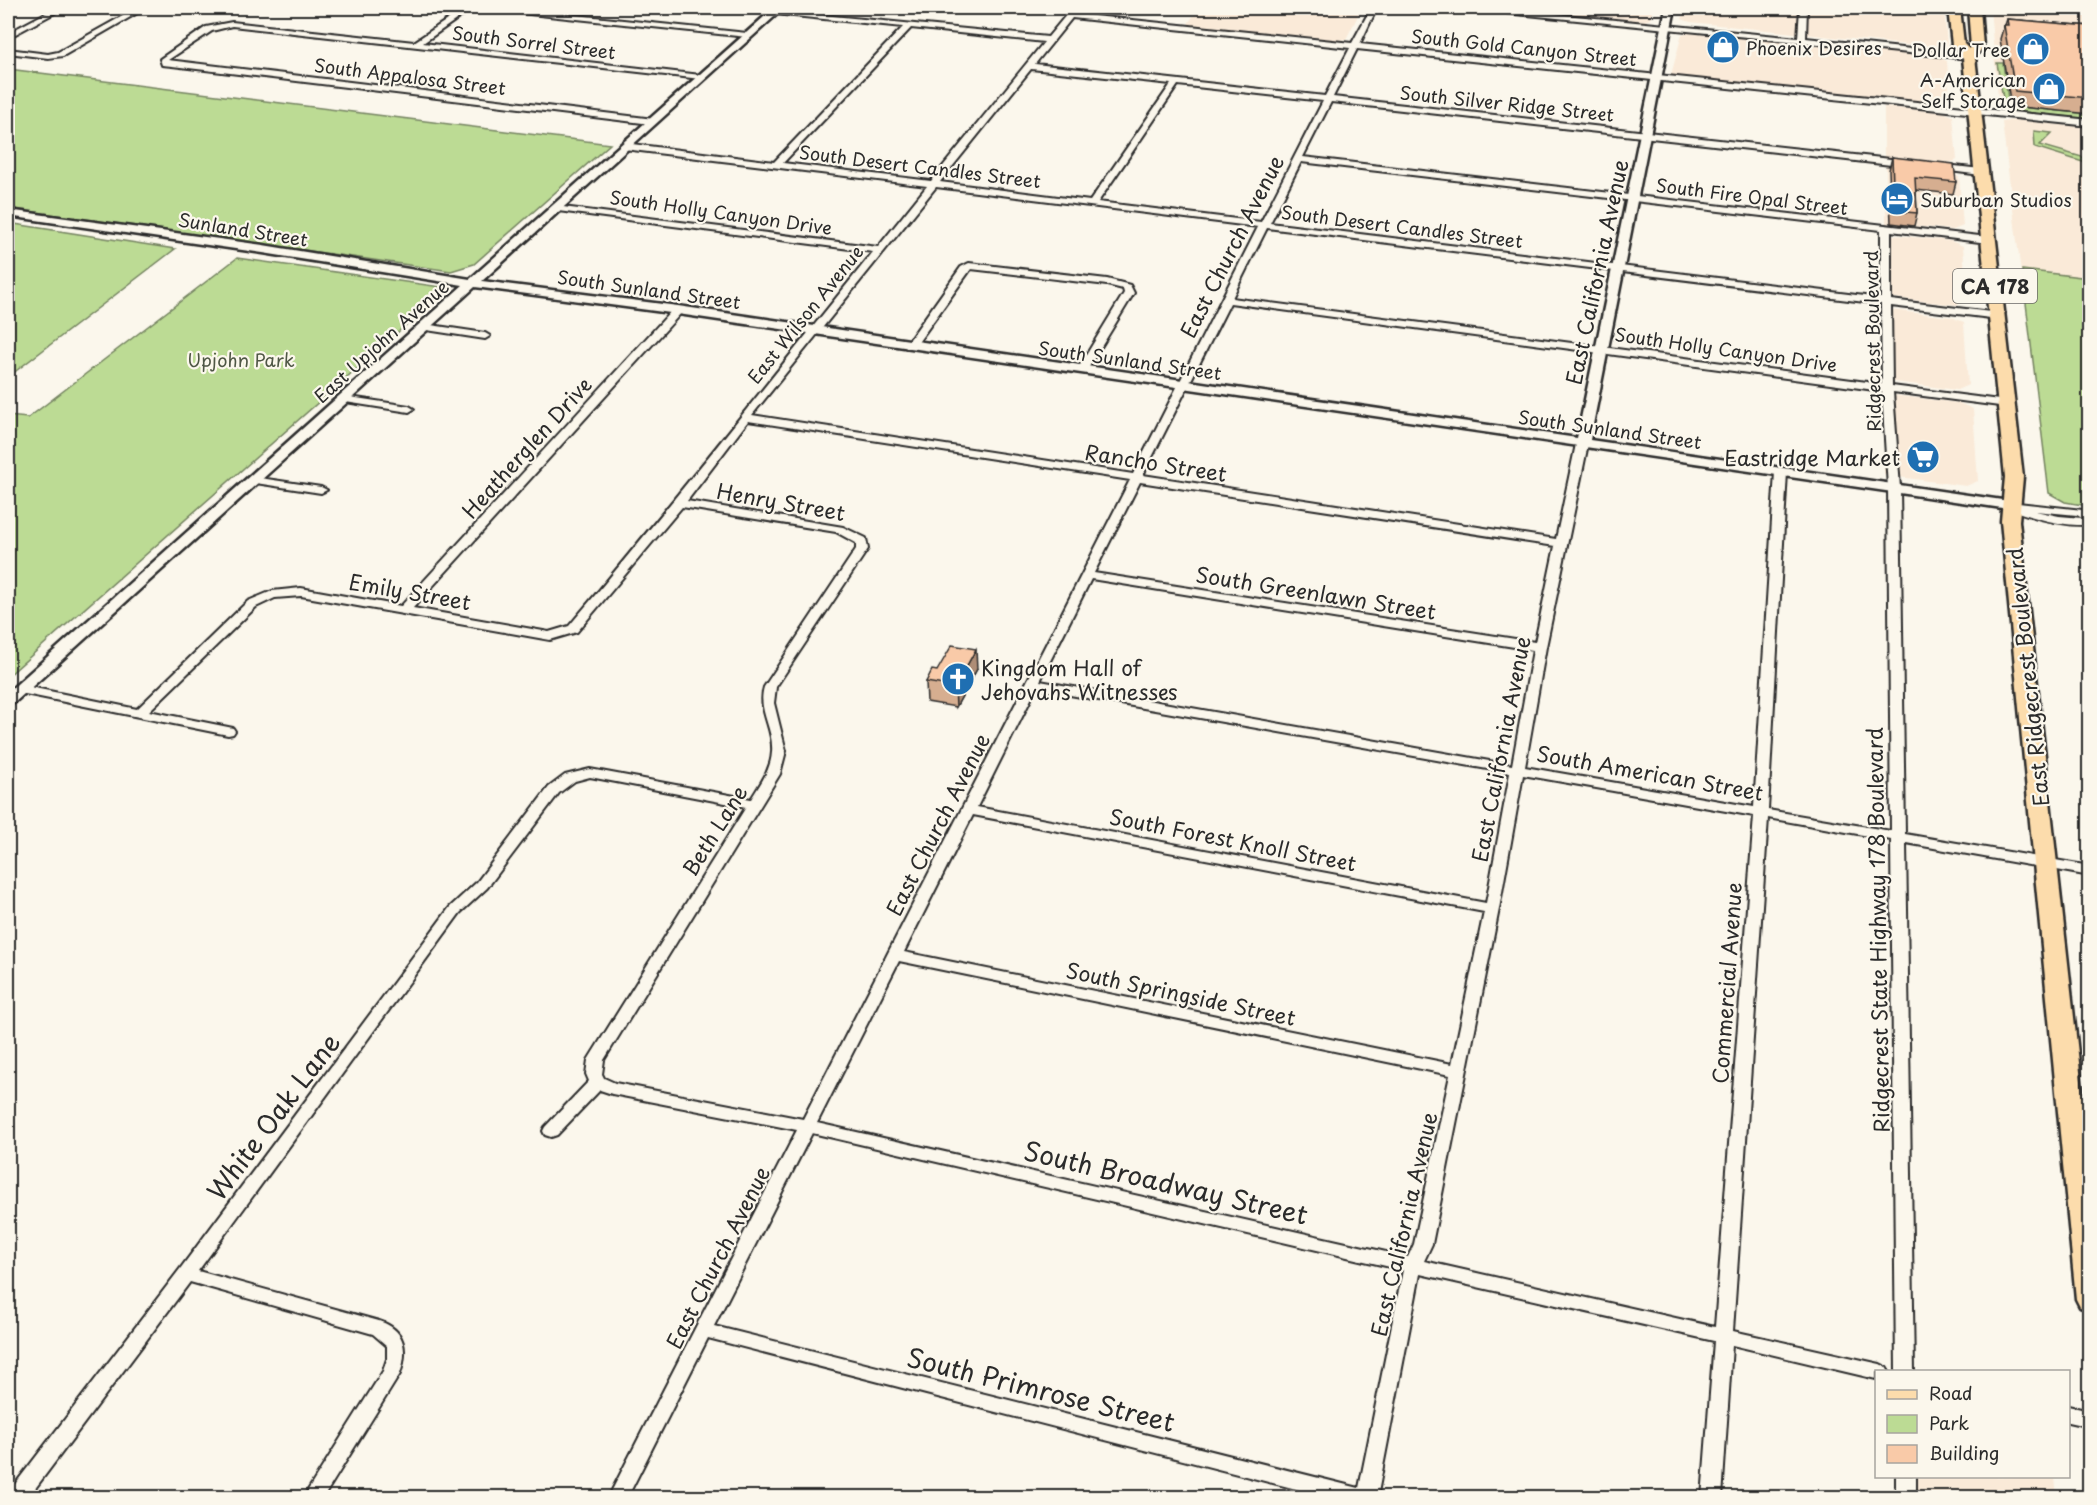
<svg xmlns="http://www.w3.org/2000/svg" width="2097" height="1505" font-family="'Playpen Sans',sans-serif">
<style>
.built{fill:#faead8}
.green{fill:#bcdb94;stroke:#748360;stroke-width:1.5}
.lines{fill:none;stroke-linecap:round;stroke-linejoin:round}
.minor-casing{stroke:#2b2b2b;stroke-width:4}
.tertiary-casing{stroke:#2b2b2b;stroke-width:5}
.primary-casing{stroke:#2b2b2b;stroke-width:5}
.minor{fill:#fbf7ec;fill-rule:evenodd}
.tertiary{fill:#fbf7ec;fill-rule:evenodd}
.primary{fill:#fcdcac;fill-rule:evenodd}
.wall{fill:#d6ae90;stroke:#2b2b2b;stroke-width:1.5}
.shaded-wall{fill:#ae8d76;stroke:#2b2b2b;stroke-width:1.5}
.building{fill:#f9caa8;stroke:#2b2b2b;stroke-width:1.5}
.labels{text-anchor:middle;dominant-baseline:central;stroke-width:4.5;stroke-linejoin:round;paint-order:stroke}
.far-street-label{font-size:18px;fill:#2b2b2b;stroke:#fbf7ec}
.far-poi-label{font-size:18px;fill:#2b2b2b;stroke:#fbf7ec;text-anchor:start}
.far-park-label{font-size:18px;fill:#4f5745;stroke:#fbf7ec}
.shield{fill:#fbf7ec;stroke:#696865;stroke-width:1.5}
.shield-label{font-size:20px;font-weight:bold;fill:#2b2b2b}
.street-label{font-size:21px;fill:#2b2b2b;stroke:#fbf7ec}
.poi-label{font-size:21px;fill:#2b2b2b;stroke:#fbf7ec;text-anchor:end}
.near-street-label{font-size:26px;fill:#2b2b2b;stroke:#fbf7ec}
</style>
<rect width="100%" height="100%" fill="#fbf7ec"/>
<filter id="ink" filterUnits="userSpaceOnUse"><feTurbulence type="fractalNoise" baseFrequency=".0167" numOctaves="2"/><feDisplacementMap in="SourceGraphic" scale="12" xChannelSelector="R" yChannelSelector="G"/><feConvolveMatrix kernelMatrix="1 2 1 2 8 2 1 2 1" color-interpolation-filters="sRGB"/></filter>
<g filter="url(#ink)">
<g class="built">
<polygon points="1199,8 1362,8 1346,39 1332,41 1187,25"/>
<polygon points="1542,8 1653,8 1651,19 1644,21 1546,11"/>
<polygon points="1685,8 1944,8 1947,46 1937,48 1690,22 1682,19"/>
<polygon points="1990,8 2089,8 2089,119 2004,111 1998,98"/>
<polygon points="1689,33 1938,57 1947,61 1950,102 1942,104 1683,78 1671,75 1682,34"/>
<polygon points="1884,107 1943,112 1953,116 1957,160 1947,164 1884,157"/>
<polygon points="2015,120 2089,128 2089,281 2021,273 2002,122"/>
<polygon points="1886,166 1948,173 1959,177 1963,226 1953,230 1886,223"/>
<polygon points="1885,234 1951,241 1963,246 1967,301 1957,305 1885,297"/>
<polygon points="1881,309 1951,317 1964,322 1968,385 1957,390 1881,380"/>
<polygon points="1884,394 1959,403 1973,409 1978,481 1966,486 1884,475"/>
<polygon points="1917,1477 2055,1477 2057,1497 1918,1497"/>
</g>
<g class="green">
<polygon points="1997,63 2003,63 2009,106 2089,114 2089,119 2005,110"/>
<polygon points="8,69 610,144 474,264 451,271 8,208"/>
<polygon points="2034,131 2052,133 2040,145 2089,159 2089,164 2035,147"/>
<polygon points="8,223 175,249 8,377"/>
<polygon points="237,258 448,288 8,676 8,416 28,418"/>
<polygon points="2022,270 2089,278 2089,506 2065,502 2049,493"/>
</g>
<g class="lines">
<defs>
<g id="minor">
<polygon points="55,8 64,8 8,38 8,33"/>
<polygon points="137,8 146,8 63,56 48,58 8,53 8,49 48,54 58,52"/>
<polygon points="465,8 473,8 423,43 701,75 705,77 701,79 232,26 212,31 168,60 654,119 655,121 651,124 172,66 162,65 160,59 206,27 232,22 414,42"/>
<polygon points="488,8 509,8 747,33 751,35 747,37 492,10"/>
<path d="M1072,8H1080L1075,14L1352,43L1371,8H1377L1360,44L2090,120V126L1357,49L1333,97L1909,161L1913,164L1909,167L1331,102L1303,157L1988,237L1993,240L1988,243L1891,231V300L1999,313L2004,316L1999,319L1891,306L1892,386L2007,401L2012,404L2007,407L1893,392L1900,488L1905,834L2090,866V876L1906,843L1914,1372H1896L1891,840L1768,818L1733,1331L1880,1364L1886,1367L1889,1372H1876V1379L1732,1345L1722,1498H1702L1714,1341L1420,1274L1377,1498H1331L708,1338L627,1498H608L797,1130L612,1094L600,1090L557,1135L551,1137L545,1135L543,1131L545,1127L589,1081L586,1074L588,1060L746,807L590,777L575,781L559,793L487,888L460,913L198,1271L379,1321C406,1330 408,1350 400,1374L323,1498H303L383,1371L387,1359V1346L373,1334L190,1282L28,1498H8L9,1492L180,1269L450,907L477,882L549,787L565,775L590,769L751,799C760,784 771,770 772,752C774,728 757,711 764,687L856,549V543L836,532L682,507L577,632L550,640L301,596L275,598L256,607L149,711L233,728L235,731L233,734L228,735L20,693L13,689L15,686L20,685L137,709L248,601L272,591L301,588L401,606L674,308H682V312L413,608L549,632L569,626C673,503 772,377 873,252L558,211L553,208L555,206L878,247L927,186L624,149L620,146L624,143L774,162L903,27L774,14H771V10L1048,37ZM1072,18L1350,48L1325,96L1035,64ZM911,28L1044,42L931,181L783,163ZM1031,69L1171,84L1090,201L940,182ZM1178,85L1323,101L1261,222L1098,202ZM1301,162L1881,230V298L1270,223ZM936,187L1258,227L1133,474L752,415ZM1267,228L1881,304L1882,384L1232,298ZM1230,303L1882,391L1888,488L1891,831L1768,810L1787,472L1785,470H1777L1775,472L1754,807L1525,767L1546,647L1588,444L1582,441L1576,444L1556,539L1143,475ZM748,421L1130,480L803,1119L615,1083L604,1078L602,1074L604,1060L780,774L786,751L774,703L776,687L868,549L866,538L843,527L687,501ZM1140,482L1555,546L1535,642L1094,573ZM1091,579L1533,650L1512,765L1040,681ZM1036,689L1510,773L1486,903L977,807ZM1523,775L1754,816L1715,1327L1424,1261L1432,1244L1499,909ZM973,815L1484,912L1452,1064L904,952ZM899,961L1450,1075L1414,1244L1408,1257L817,1123ZM812,1133L1403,1270L1359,1488L714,1326Z"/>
<polygon points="1472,8 1494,8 1798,38 1800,8 1807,8 1806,38 1969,55 1973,57 1969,59 1476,10"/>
<polygon points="1937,164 1981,169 1985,172 1981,175 1934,169 1934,165"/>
<polygon points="969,263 1107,279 1130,285 1134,293 1087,370 1082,373 1077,370 1124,293 1123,289 1107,285 971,269 914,348 906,348 905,346 961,267"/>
<polygon points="424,324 485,333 490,336 485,339 420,329 420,325"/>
<polygon points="343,396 409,406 414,409 409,412 339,401 338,399"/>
<polygon points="253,477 321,487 327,490 321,493 249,482 247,480"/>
<path d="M2009,502L2083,510L2090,512V525C2060,526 2032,518 2005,507L2003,505ZM2035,511L2077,515L2082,518L2059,516Z"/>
<polygon points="2068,1406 2090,1411 2090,1427 2068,1422"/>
<rect x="1896" y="1476" width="20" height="22"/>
</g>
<polygon id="tertiary" points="774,8 784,8 482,281 678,306 1577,438 1666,8 1675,8 1590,440 2009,501 2016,505 2009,509 678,314 475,287 14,703 8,705 8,692 463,285 263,253 8,216 8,210 263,245 470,279"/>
<polygon id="primary" points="1948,8 1960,8 1964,44 1969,49 1971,47 1968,8 1980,8 1983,47 1975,57 2023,477 2019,521 2090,1162 2090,1310 2080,1307 2076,1299 2001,521 2005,477 1963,58 1952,45"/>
</defs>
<use href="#minor" class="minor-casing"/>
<use href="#tertiary" class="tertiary-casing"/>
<use href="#primary" class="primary-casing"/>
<use href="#minor" class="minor"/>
<use href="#tertiary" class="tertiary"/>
<use href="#primary" class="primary"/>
</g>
<g class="wall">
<polygon points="2007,19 2090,26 2090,114 2011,106 2000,39 2004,25 2005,25"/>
<polygon points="1892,157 1956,182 1953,194 1916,190 1917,213 1914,226 1891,223 1889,170"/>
<polygon points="977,669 956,707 927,702 926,682 937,671"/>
</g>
<polygon class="shaded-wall" points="976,649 977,669 956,707 955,687"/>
<g class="building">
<polygon points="2007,19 2090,26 2090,98 2015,91 2004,25 2008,25"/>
<polygon points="1892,157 1954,164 1956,182 1915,178 1917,213 1894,211"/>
<polygon points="952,645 976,649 955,687 926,682 932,670 937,671"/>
</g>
</g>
<defs>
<symbol id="shop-disc" viewBox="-11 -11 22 22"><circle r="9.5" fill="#1f6fb2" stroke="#fbf7ec"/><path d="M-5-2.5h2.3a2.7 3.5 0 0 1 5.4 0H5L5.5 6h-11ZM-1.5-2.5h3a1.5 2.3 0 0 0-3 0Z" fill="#fff"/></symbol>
<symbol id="hotel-disc" viewBox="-11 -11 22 22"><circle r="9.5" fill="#1f6fb2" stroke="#fbf7ec"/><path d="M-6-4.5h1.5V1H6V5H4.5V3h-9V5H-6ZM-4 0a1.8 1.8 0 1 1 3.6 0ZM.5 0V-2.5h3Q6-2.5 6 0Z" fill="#fff"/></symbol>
<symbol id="supermarket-disc" viewBox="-11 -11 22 22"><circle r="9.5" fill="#1f6fb2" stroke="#fbf7ec"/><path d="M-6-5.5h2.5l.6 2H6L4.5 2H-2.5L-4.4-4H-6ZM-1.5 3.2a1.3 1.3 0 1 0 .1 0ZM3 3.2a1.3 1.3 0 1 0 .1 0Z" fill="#fff"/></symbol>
<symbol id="church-disc" viewBox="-11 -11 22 22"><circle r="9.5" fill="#1f6fb2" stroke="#fbf7ec"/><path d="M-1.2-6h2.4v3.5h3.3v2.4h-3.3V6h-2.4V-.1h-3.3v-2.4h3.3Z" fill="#fff"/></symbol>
</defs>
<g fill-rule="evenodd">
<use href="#shop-disc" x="1704" y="28" width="38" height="38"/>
<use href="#shop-disc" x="2014" y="30" width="38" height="38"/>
<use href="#shop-disc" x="2030" y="70" width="38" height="38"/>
<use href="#hotel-disc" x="1878" y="180" width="38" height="38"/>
<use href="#supermarket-disc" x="1904" y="438" width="38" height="38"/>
<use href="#church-disc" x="939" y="660" width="38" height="38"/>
</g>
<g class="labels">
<g class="far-street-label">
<text transform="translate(534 42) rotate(7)">South Sorrel Street</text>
<text transform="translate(1524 47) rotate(6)">South Gold Canyon Street</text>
<text transform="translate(410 76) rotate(7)">South Appalosa Street</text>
<text transform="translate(1507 103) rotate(6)">South Silver Ridge Street</text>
<text transform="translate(920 166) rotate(7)">South Desert Candles Street</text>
<text transform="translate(1752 196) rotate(7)">South Fire Opal Street</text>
<text transform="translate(721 212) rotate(8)">South Holly Canyon Drive</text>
<text transform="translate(1402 226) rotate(7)">South Desert Candles Street</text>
<text transform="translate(243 229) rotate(9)">Sunland Street</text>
<text transform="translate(649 289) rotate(8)">South Sunland Street</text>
<text transform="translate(805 314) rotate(-51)">East Wilson Avenue</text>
<text transform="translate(381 341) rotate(-42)">East Upjohn Avenue</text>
<text transform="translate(1872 341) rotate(-91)">Ridgecrest Boulevard</text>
<text transform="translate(1726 349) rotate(8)">South Holly Canyon Drive</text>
<text transform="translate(1130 360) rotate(8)">South Sunland Street</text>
<text transform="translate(1610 429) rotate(8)">South Sunland Street</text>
</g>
<g class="far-poi-label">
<text x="1746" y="47">Phoenix Desires</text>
<text x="2010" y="49" text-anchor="end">Dollar Tree</text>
<text x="2026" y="79" text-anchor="end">A-American<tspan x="2026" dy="21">Self Storage</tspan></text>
<text x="1920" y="199">Suburban Studios</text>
</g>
<g class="far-park-label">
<text x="241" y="359">Upjohn Park</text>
</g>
<rect class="shield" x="1953" y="269" width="84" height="34" rx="4.5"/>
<g class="shield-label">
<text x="1995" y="286">CA 178</text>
</g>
<g class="street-label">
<text transform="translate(1231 246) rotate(-63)">East Church Avenue</text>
<text transform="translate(1596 272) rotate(-78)">East California Avenue</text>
<text transform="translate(526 447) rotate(-48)">Heatherglen Drive</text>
<text transform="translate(1156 462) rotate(9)">Rancho Street</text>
<text transform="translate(781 501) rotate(10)">Henry Street</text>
<text transform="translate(410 591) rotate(10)">Emily Street</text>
<text transform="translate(1316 592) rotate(9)">South Greenlawn Street</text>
<text transform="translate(2027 677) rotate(-96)">East Ridgecrest Boulevard</text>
<text transform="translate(1500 749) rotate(-79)">East California Avenue</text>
<text transform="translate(1650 772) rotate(10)">South American Street</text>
<text transform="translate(937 824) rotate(-63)">East Church Avenue</text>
<text transform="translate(714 830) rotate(-58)">Beth Lane</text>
<text transform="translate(1233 839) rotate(11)">South Forest Knoll Street</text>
<text transform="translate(1877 930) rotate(-91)">Ridgecrest State Highway 178 Boulevard</text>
<text transform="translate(1726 983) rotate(-86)">Commercial Avenue</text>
<text transform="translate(1181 993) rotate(12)">South Springside Street</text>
<text transform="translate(1403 1224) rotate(-77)">East California Avenue</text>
<text transform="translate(717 1257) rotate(-63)">East Church Avenue</text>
</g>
<g class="poi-label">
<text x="1900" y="457">Eastridge Market</text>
<text x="981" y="667" text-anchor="start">Kingdom Hall of<tspan x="981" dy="24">Jehovahs Witnesses</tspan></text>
</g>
<g class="near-street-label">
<text transform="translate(273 1116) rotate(-53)">White Oak Lane</text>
<text transform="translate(1166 1182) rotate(13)">South Broadway Street</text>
<text transform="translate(1041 1389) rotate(14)">South Primrose Street</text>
</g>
</g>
<rect width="2097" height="1505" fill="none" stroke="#fbf7ec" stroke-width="30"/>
<rect x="15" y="15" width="2067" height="1475" fill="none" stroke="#2b2b2b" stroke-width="2" filter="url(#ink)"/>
<rect x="1875" y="1370" width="195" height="108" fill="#fbf7ec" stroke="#a8a59f" stroke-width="1.5"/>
<rect x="1887" y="1390" width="30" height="9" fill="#fcdcac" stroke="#a8a59f" stroke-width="1.5"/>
<text x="1929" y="1400" font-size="18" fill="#2b2b2b">Road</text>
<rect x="1887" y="1415" width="30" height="18" fill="#bcdb94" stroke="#a8a59f" stroke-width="1.5"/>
<text x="1929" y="1430" font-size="18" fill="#2b2b2b">Park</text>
<rect x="1887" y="1445" width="30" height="18" fill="#f9caa8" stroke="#a8a59f" stroke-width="1.5"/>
<text x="1929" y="1460" font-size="18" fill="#2b2b2b">Building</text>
</svg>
